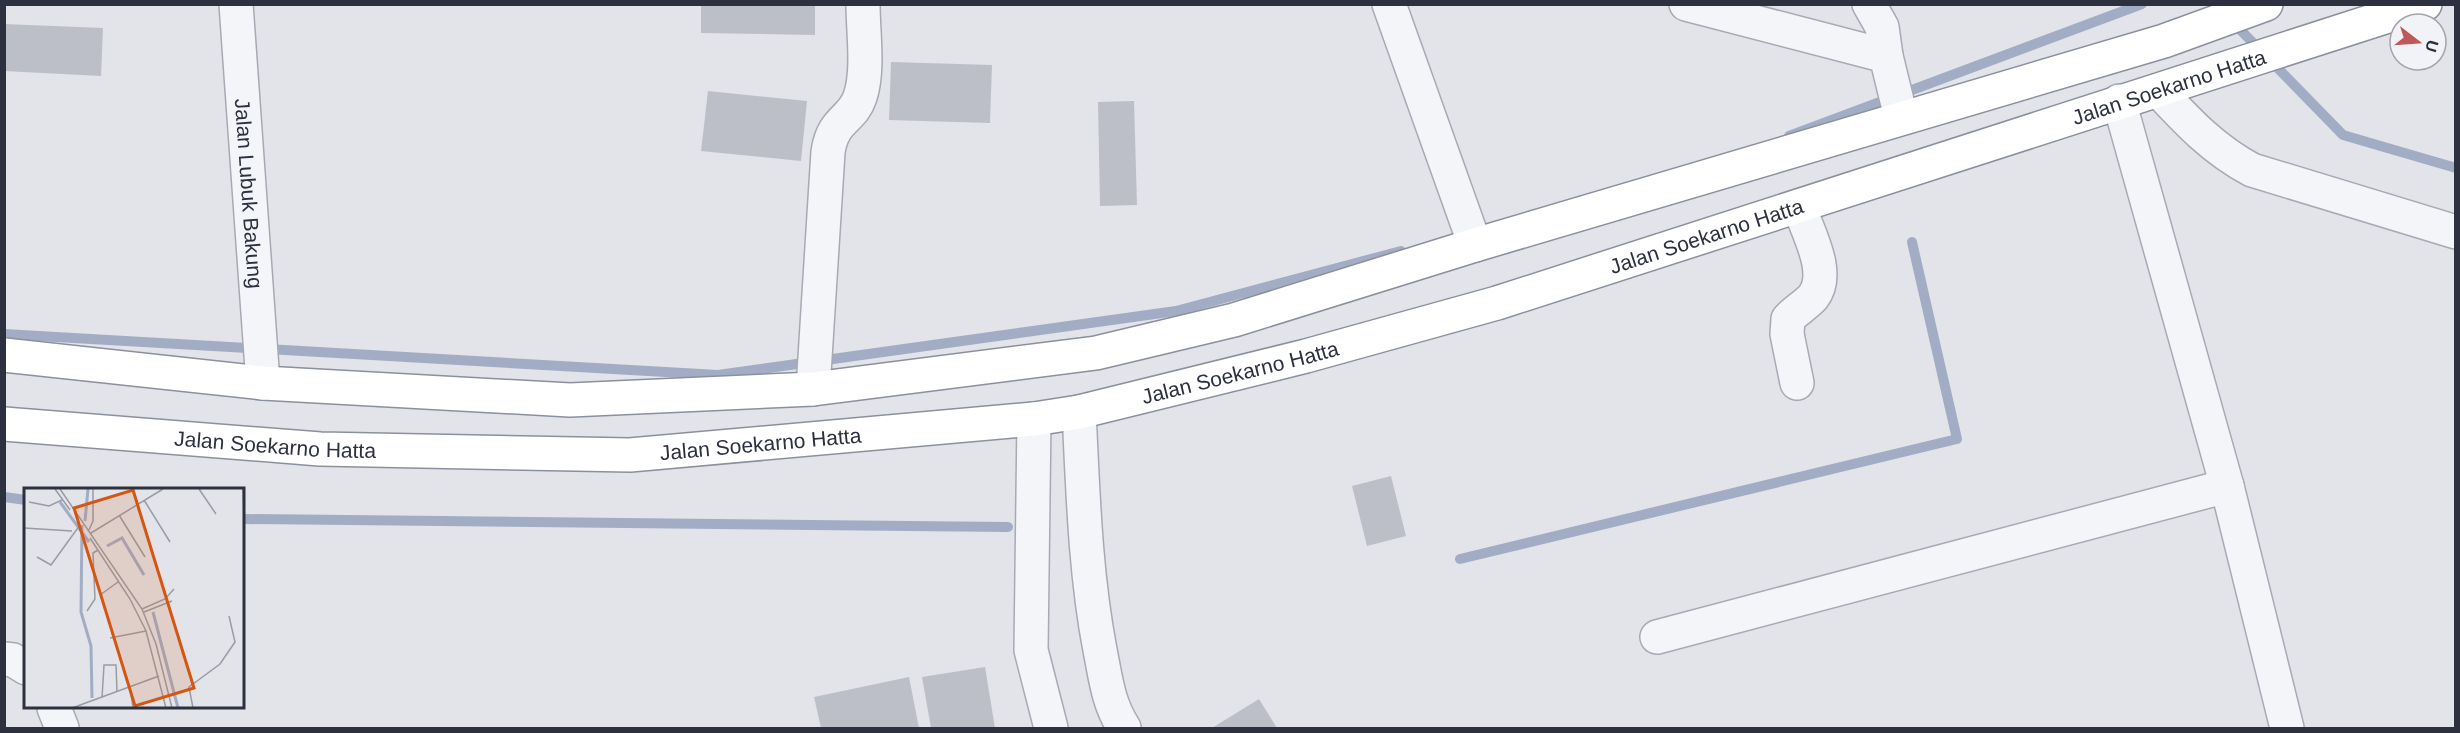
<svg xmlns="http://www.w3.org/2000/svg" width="2460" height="733" font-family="Helvetica,sans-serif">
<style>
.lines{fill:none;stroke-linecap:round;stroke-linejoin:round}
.stream{stroke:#a2adc5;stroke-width:10}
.building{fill:#bdbfc8}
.minor-casing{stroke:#a8aab3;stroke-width:36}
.highway-casing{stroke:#8b909e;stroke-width:36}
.minor{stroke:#f4f5f8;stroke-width:33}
.highway{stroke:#fff;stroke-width:33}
.labels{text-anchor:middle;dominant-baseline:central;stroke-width:4.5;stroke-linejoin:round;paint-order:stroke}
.street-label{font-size:21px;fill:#2c303f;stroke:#f2f3f6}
.inset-river{fill:none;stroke:#a2adc5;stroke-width:3}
.inset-road{fill:none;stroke:#999ca5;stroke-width:1.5}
.view{fill:#d55511;fill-opacity:0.15;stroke:#d55511;stroke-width:3}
.inset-edge{fill:none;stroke:#2c303f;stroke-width:3}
</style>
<rect width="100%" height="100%" fill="#e2e4e9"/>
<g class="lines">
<g class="stream">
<polyline points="2215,4 2343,135 2456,168"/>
<polyline points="1789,136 2142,4"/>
<polyline points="4,334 718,375 1176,311 1401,251"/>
<polyline points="4,497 26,500"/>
<polyline points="243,519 1008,527"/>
<polyline points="1460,559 1957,439 1912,242"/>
</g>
</g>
<g class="building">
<polygon points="701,4 815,4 815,35 701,33"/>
<polygon points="4,24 103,28 101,76 4,71"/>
<polygon points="891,62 992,65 990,123 889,120"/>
<polygon points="708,91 807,101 801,161 701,151"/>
<polygon points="1134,101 1137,205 1100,206 1098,102"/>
<polygon points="1391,476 1406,536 1367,546 1352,486"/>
<polygon points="985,667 995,728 931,728 922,677"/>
<polygon points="909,677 919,728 821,728 814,697"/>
<polygon points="1259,699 1277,728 1212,728"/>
</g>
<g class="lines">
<defs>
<g id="minor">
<path id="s1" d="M236,4L263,383"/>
<polyline points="1389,4 1475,245"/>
<polyline points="1686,4 1886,56 1901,117"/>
<polyline points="1869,4 1882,27 1886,56"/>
<path d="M2159,91C2188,122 2214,150 2252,170L2456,232"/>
<polyline points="2119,101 2227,486 2287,728"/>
<path d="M1797,383L1787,334L1788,319C1795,311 1806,305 1813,297C1832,273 1807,231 1799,206"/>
<path d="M813,389L828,152C833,118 852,121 860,97C869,70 863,33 863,4"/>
<path d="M1079,412C1083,492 1085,572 1100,650C1106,680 1108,703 1124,728"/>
<polyline points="1034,419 1031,650 1051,728"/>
<polyline points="1657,637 2227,486"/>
<polyline points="4,659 13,660 26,668"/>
<polyline points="54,708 62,728"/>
</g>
<g id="highway">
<polyline points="4,355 263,383 570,400 813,389 1096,353 1234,320 1475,245 2164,41 2266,4"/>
<path id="s2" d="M4,424L320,449L630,455L1034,419L1079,412L1306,356L1497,303L2425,4"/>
</g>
</defs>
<use href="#minor" class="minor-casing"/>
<use href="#highway" class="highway-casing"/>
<use href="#minor" class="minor"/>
<use href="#highway" class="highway"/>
</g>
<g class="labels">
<g class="street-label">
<text stroke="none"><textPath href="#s2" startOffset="2216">Jalan Soekarno Hatta</textPath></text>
<text stroke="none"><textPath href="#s1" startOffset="190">Jalan Lubuk Bakung</textPath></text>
<text stroke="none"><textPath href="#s2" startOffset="1730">Jalan Soekarno Hatta</textPath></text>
<text stroke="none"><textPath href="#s2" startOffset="1244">Jalan Soekarno Hatta</textPath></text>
<text stroke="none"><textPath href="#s2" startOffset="272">Jalan Soekarno Hatta</textPath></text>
<text stroke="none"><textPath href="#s2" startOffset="758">Jalan Soekarno Hatta</textPath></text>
</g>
</g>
<g transform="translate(24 488)">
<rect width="220" height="220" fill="#e2e4e9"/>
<path class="inset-river" d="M36,14L65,54M61,33L64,1M58,37L57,124L67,158L68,210M83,58L98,50L120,87M129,124L154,220"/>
<path class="inset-road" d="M31,1L46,22M36,1L118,121L132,156L148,220M175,1L192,26M219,1L220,30M120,12L146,54M5,14L25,18L38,12M95,27L121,69M0,40L48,43M65,42L69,33V1M67,45L139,1M66,50L106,111L122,143L142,220M13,69L27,77L56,37M76,107L94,94M118,121L141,111L150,101M63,123L71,111L69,65L74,62M120,124L148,113M86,150L122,143M106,199L109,220M78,210L80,177H92L93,204M48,220L135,188M169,220L165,199L196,176L211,154L205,128"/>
<path class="view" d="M109,2L170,200L111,218L50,20Z"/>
<rect width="220" height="220" class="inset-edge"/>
</g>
<rect width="2460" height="733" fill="none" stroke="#2c303f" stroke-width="12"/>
<g transform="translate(2418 42) rotate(107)"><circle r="28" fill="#f2f3f6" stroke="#a3a5ad" stroke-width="1.5"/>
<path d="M0-4.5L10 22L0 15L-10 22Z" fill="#bf5856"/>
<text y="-9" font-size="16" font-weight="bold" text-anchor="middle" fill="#2c303f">U</text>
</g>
</svg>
